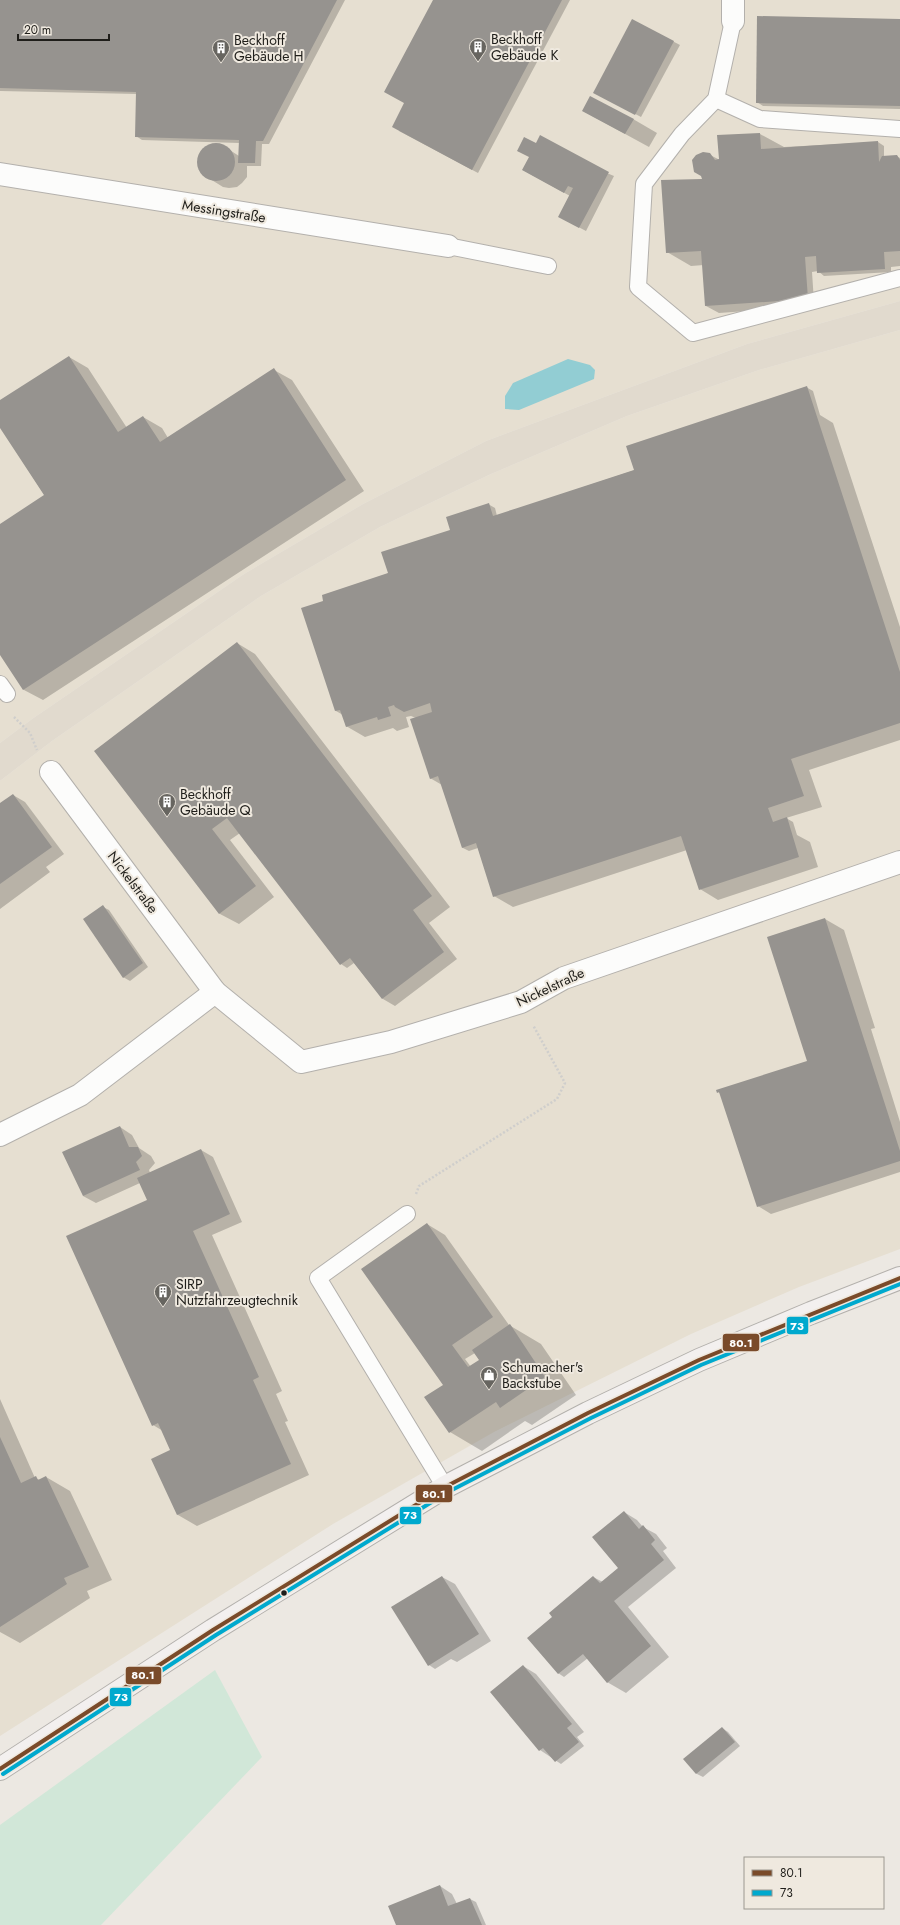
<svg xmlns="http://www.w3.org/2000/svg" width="900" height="1925" font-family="Jost,sans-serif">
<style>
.industrial{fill:#e6dfd1}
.built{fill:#e1dace}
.green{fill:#d1e7d8}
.water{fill:#92cdd3}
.shadow{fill:#0003;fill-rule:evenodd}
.building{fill:#96938f}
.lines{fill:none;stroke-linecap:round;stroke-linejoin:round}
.service-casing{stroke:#b3b0ac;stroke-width:18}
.minor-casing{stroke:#b3b0ac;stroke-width:24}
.secondary-casing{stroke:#b3b0ac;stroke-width:24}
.path{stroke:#cfcecc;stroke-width:2.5;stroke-dasharray:2 2;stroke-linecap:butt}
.service{stroke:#fcfcfb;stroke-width:16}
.minor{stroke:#fcfcfb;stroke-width:22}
.secondary{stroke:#f3f0ef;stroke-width:22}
.bus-1-casing{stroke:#efe9df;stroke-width:7}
.bus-2-casing{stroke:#efe9df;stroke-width:7}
.bus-1{stroke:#7a4b2a;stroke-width:4}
.bus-2{stroke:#00a9ce;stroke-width:4}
.bus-dot{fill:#1f1e1a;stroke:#efe9df;stroke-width:1.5}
.labels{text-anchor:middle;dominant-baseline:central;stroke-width:4;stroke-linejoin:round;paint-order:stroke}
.poi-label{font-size:14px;fill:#1f1e1a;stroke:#efe9df;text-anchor:start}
.street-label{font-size:14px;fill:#1f1e1a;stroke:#efe9df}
.line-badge{stroke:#efe9df;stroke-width:1.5}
.badge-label{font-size:11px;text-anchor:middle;font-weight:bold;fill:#fff}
</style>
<rect width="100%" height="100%" fill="#ece8e2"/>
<g class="industrial">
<polygon points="0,0 900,0 900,301 747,344 486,441 363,504 244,574 32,719 0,743"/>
<polygon points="900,330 900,1249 799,1287 691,1334 494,1432 333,1524 0,1736 0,781 52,741 261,596 380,527 491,474 627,416 759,370"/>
</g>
<polygon class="built" points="900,301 900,330 759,370 627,416 491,474 380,527 261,596 52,741 0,781 0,743 32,719 244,574 363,504 486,441 747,344"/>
<polygon class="green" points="215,1670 262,1757 101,1925 0,1925 0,1825"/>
<polygon class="water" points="568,359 590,365 595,370 594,379 519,410 505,409 505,396 513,383"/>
<g class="shadow">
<polygon points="0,0 345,0 269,144 262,144 261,166 247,166 247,177 242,183 237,187 229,188 223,187 202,174 199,168 199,155 205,148 211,145 222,145 239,156 239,143 142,140 136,136 137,94 0,91"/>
<polygon points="434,0 570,0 478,173 399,131"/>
<polygon points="632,20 680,45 641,117 601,96"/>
<polygon points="900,20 900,109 763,106 757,102"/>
<polygon points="583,111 633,119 657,133 649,147"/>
<polygon points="760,134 784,147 878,142 884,146 884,156 896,156 900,158 900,266 891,267 891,272 824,276 818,271 812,272 814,302 802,307 719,313 706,306 704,265 691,266 667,252 703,180 712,156 720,160"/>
<polygon points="537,144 614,176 586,231 565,220 570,196 523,170"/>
<polygon points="69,357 88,368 127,428 143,417 162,428 168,438 274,370 292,380 364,491 43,700 24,690 0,653 0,525 45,496 0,426 0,401"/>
<polygon points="806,387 813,391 820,415 833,423 900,627 900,740 809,770 822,807 786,818 793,822 797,835 810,842 818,867 718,900 700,889 687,850 513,907 494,896 478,848 469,851 463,848 442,785 430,778 416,718 411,716 406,717 409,727 397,731 393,728 365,737 346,726 343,715 336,711 325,602 389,573 488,504 495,508 497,516 635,470"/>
<polygon points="237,643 255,654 450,907 429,923 457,959 395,1006 383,999 354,963 347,968 341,964 240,833 230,840 274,897 239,924 220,914 95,751"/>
<polygon points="13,795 25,802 64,854 46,867 50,872 0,909 0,804"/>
<polygon points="103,907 109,910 148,967 130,981 123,977"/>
<polygon points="825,919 844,930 875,1028 871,1029 900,1122 900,1172 771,1214 758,1206 721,1094 718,1092 808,1062"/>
<polygon points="120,1127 132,1135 139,1148 151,1156 155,1163 149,1170 150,1173 201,1150 213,1157 242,1222 212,1235 282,1391 276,1394 288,1421 285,1422 309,1475 197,1526 178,1515 153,1459 172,1451 163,1431 153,1425 149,1200 140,1183 96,1203 83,1196"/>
<path d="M427,1224L445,1235L509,1325L541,1344L576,1395L532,1425L525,1421L482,1451L450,1432L426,1398L444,1385ZM475,1353L480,1361L471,1367L465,1359Z"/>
<polygon points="0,1399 35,1478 40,1480 46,1477 70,1491 112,1580 87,1591 90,1598 20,1643 0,1632"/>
<polygon points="624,1512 637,1520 643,1527 656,1534 667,1548 663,1551 676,1568 628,1607 669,1657 626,1693 607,1682 588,1658 564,1677 558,1673 554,1617 593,1577 603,1582 619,1569"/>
<polygon points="442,1577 455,1584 491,1641 457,1662 451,1659 435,1669 429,1665"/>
<polygon points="523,1666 536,1674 584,1732 577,1737 584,1746 561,1764 540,1750"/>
<polygon points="722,1728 728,1732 740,1746 703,1777 697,1774 685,1759"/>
<polygon points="440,1886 452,1894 457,1904 470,1899 476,1902 486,1925 397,1925"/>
</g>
<g class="building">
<polygon points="0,0 337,0 263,141 256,141 255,163 238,163 239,140 135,137 136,92 0,88"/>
<polygon points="433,0 562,0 472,170 392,127 404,103 384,92"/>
<polygon points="757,16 900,19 900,106 756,103"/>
<polygon points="632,19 674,41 635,115 593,93"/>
<polygon points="590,96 634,119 625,134 582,111"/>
<polygon points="760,133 761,149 878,141 879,162 882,156 897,155 900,160 900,251 884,252 885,269 817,273 816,256 805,257 808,299 705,306 701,251 666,253 661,180 702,179 701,176 694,172 692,160 696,155 703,152 710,153 715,160 719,159 717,135"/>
<polygon points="540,135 609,172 579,228 558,217 573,188 568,186 564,193 522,170 529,157 517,151 524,137 536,143"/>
<circle cx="216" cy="162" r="19"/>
<polygon points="69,356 118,432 143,416 160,442 274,368 346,480 23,690 0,655 0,524 44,495 0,428 0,400"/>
<polygon points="807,386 900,672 900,723 791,759 804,796 768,808 773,822 787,817 799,857 699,890 681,836 493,897 476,843 462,848 438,776 430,779 410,719 432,712 430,703 404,712 395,707 394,705 388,707 391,716 378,720 377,717 346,727 340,710 335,711 301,608 323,601 322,595 388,573 381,552 450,530 446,517 489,503 493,516 634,470 626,446"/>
<polygon points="237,642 432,896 413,910 444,952 382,999 350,958 340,965 227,818 212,829 256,886 219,914 94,751"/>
<polygon points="13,794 52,847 0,884 0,803"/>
<polygon points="103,905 143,963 123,978 83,919"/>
<polygon points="825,918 900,1151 900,1161 757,1207 719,1092 717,1093 716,1090 807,1061 767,937"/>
<polygon points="120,1126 129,1147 138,1147 142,1156 136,1162 140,1170 83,1196 62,1152"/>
<polygon points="201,1149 230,1214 193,1231 259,1377 253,1380 291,1464 177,1515 151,1459 170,1450 158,1423 152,1426 66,1236 147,1200 137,1178"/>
<polygon points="427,1223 493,1317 452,1345 468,1367 479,1360 472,1350 510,1324 545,1377 500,1408 496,1402 449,1433 424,1397 443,1385 361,1269"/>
<polygon points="0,1437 21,1483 36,1476 38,1480 46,1476 89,1567 64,1578 67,1584 0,1627"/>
<polygon points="624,1511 639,1529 643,1525 655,1540 651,1544 664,1560 614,1601 651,1646 607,1683 583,1654 558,1674 527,1638 552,1617 549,1613 593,1576 600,1583 618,1568 592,1537"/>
<polygon points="442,1576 479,1634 428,1666 391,1607"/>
<polygon points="523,1665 572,1724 567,1728 579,1742 555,1762 543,1748 539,1751 490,1692"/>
<polygon points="722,1727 735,1742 696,1774 683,1759"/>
<polygon points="440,1885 448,1906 470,1898 482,1925 396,1925 388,1906"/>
</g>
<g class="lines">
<defs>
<g id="service">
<polyline points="733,21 716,99 682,134 644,184 638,287 693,333 900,278"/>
<polyline points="716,99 760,119 900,129"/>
<polyline points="448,246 548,266"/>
<polyline points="0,684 7,694"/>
<polyline points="407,1214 318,1278 445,1487"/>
</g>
<g id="minor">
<polyline points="733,21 733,0"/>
<polyline points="0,174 448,246"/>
<polyline points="51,772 215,992 301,1062 391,1042 521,1002 564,978 900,862"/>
<polyline points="0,1135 80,1095 215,992"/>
</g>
<polyline id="secondary" points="0,1769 213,1630 445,1487 588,1413 699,1360 811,1313 900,1278"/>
</defs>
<use href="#service" class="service-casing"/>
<use href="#minor" class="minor-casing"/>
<use href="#secondary" class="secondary-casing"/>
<g class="path">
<polyline points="14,717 30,733 37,750"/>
<polyline points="416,1194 419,1186 557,1099 565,1083 533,1025"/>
</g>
<use href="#service" class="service"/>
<use href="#minor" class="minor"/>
<use href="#secondary" class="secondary"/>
<defs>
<polyline id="bus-1" points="0,1769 213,1630 445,1487 588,1413 699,1360 900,1278"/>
<polyline id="bus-2" points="3,1774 216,1635 448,1492 591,1418 701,1365 900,1284"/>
</defs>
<use href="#bus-1" class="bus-1-casing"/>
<use href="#bus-2" class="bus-2-casing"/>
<use href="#bus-1" class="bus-1"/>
<use href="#bus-2" class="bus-2"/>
</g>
<defs>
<symbol id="building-pin" viewBox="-11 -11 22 30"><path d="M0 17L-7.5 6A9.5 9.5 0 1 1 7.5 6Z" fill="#676560" stroke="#efe9df"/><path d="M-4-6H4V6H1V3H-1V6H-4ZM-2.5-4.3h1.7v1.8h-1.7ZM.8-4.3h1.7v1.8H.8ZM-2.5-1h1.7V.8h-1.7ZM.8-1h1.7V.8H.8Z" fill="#fff"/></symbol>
<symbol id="shop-pin" viewBox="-11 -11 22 30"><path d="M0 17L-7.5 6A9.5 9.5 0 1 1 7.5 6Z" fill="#676560" stroke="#efe9df"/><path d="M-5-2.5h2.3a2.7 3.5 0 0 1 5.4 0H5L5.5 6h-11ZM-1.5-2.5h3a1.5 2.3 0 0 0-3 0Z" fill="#fff"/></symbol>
</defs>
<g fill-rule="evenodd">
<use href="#building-pin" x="468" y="37" width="20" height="27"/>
<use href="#building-pin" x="211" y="38" width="20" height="27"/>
<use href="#building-pin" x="157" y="792" width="20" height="27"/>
<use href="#building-pin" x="153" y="1282" width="20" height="27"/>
<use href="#shop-pin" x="479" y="1365" width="20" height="27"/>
</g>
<circle class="bus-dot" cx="284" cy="1593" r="3.5"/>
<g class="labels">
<g class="poi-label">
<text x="491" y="39">Beckhoff<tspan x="491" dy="16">Gebäude K</tspan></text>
<text x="234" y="40">Beckhoff<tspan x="234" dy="16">Gebäude H</tspan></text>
<text x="180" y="794">Beckhoff<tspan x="180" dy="16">Gebäude Q</tspan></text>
<text x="176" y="1284">SIRP<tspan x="176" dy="16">Nutzfahrzeugtechnik</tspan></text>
<text x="502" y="1367">Schumacher's<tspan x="502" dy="16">Backstube</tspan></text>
</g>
<g class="street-label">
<text transform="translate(224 211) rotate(9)">Messingstraße</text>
<text transform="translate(133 882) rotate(53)">Nickelstraße</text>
<text transform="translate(550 987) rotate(-25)">Nickelstraße</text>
</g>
</g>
<g class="line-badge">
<rect x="786" y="1316" width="23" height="19" rx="4" fill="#00a9ce"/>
<rect x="722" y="1333" width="38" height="19" rx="4" fill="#7a4b2a"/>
<rect x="415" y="1484" width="38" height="19" rx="4" fill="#7a4b2a"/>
<rect x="399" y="1506" width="23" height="19" rx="4" fill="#00a9ce"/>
<rect x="125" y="1666" width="37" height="19" rx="4" fill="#7a4b2a"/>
<rect x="109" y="1687" width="23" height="20" rx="4" fill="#00a9ce"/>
</g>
<g class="badge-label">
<text x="797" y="1330">73</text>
<text x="741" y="1347">80.1</text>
<text x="434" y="1498">80.1</text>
<text x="410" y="1519">73</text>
<text x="143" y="1679">80.1</text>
<text x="121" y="1701">73</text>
</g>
<rect x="744" y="1857" width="140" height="52" fill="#efe9df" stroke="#9c9890"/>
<rect x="752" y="1870" width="20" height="6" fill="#7a4b2a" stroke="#9c9890"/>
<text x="780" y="1877" font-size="12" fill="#1f1e1a">80.1</text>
<rect x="752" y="1890" width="20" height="6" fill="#00a9ce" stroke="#9c9890"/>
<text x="780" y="1897" font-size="12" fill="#1f1e1a">73</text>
<path d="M18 34v6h91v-6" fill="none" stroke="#1f1e1a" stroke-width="2"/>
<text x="24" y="34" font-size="12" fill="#1f1e1a" stroke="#efe9df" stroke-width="3" paint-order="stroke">20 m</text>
</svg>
